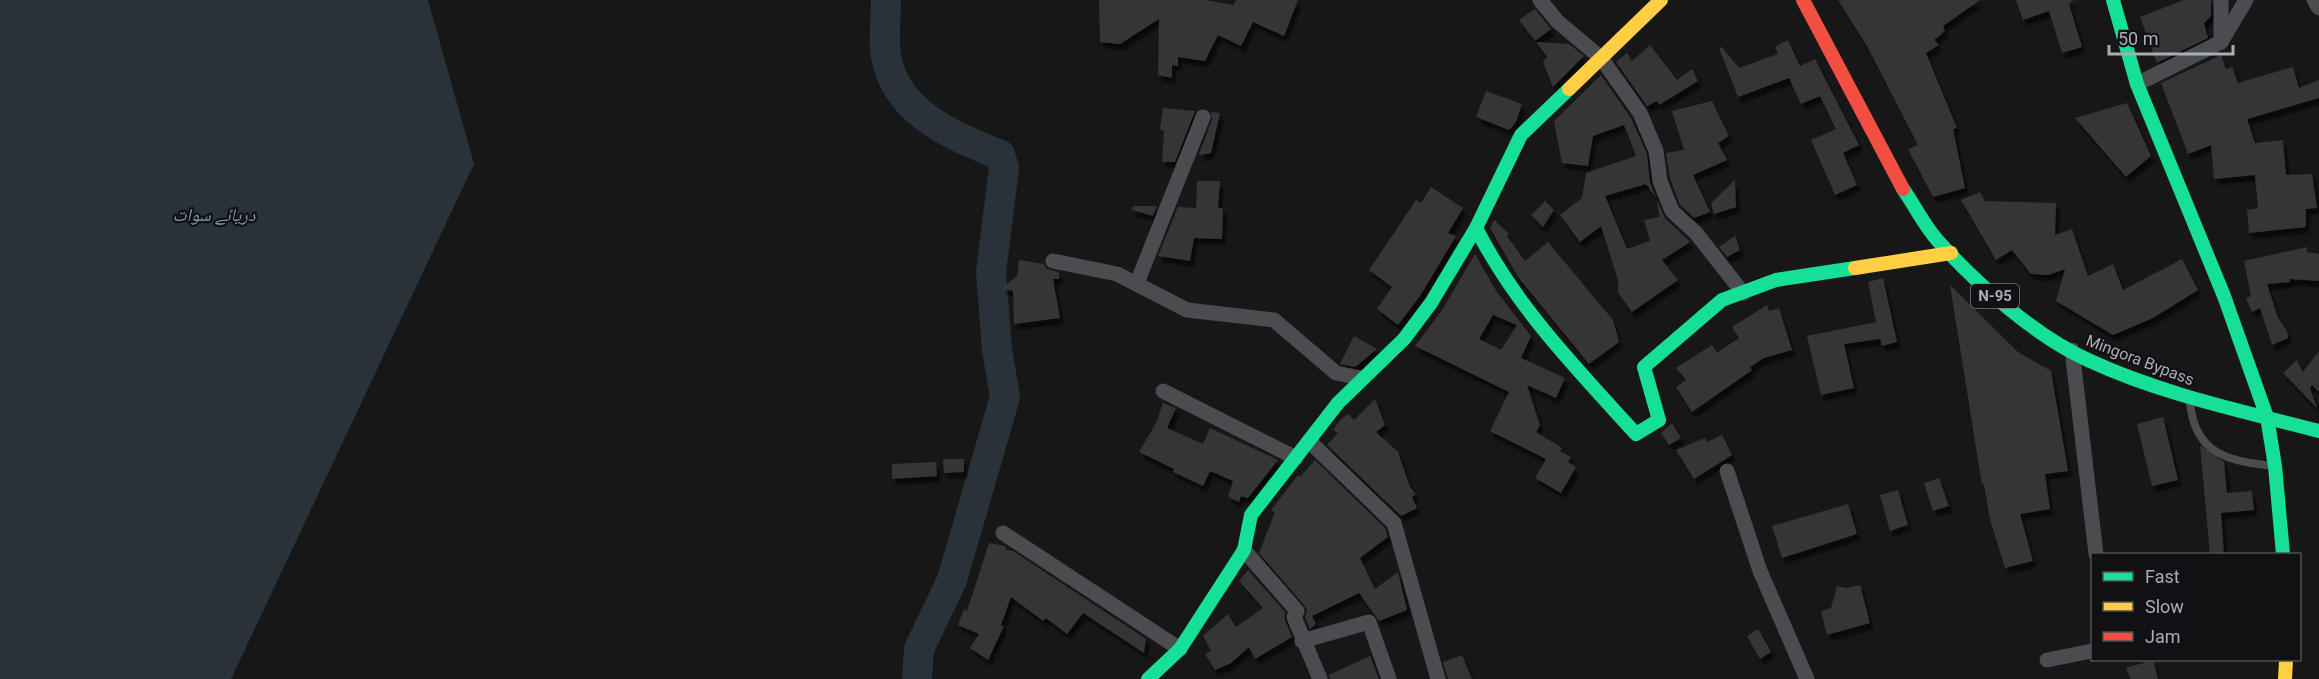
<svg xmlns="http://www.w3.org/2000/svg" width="2319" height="679" font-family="Roboto,'Noto Naskh Arabic',sans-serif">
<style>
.water{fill:#2a3239}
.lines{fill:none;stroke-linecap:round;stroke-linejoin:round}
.river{stroke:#2a3239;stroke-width:30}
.building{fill:#353536;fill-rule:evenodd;filter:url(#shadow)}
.lane{stroke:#4b4c50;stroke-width:8}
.street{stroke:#4b4c50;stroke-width:15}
.fast{stroke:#16e098;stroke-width:14}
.slow{stroke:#ffcf43;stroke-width:14}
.jam{stroke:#f24e42;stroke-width:14}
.labels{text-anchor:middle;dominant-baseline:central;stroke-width:4.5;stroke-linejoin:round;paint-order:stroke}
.shield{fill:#111113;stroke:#7b7e86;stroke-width:1.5}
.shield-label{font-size:15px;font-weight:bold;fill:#a8adb8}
.street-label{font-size:16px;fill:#a8adb8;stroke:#111113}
.water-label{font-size:18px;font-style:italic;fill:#7f9bb3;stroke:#111113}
</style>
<defs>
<filter id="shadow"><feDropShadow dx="3.5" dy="6" stdDeviation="1.5" flood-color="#0009"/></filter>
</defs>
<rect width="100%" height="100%" fill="#171717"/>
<polygon class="water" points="0,0 428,0 474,164 231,679 0,679"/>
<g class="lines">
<path class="river" d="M886,0C886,20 882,46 888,65C902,116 956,137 1000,155L1004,168L991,272L997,349L1005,397L952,580L919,649L917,679"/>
</g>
<g class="building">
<polygon points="1099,0 1205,0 1234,5 1236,0 1298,0 1284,36 1253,22 1241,46 1218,35 1205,61 1178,57 1178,66 1172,65 1172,78 1158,75 1159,19 1120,44 1100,42"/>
<polygon points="1838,0 1980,0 1943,26 1945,31 1934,40 1939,45 1926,53 1957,128 1953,129 1965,188 1933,197 1908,149 1918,145 1867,46"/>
<polygon points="2016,0 2074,0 2069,4 2082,47 2062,53 2049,11 2023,20"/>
<polygon points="2184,0 2211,0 2211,16 2204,23 2208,38 2157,63 2140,17"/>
<polygon points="1535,9 1551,29 1535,41 1519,20"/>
<polygon points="1788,40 1800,66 1815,59 1859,145 1843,153 1857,185 1835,195 1811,140 1836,129 1820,96 1801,104 1789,78 1738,97 1719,48 1722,47 1739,68 1778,54 1775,47"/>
<polygon points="1536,42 1569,44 1584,56 1553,87 1543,62 1547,57"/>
<polygon points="1650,45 1677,80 1692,69 1698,81 1659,105 1657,101 1647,106 1616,62 1627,53 1632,61"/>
<polygon points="2221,55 2226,69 2232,67 2238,83 2293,67 2299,88 2319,80 2319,98 2247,119 2255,143 2283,140 2286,175 2312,174 2317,208 2306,209 2306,227 2249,233 2247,210 2258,208 2255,175 2214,179 2211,145 2188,154 2161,83"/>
<polygon points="1601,75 1631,118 1647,154 1650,182 1656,198 1646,184 1605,196 1627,249 1650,241 1644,220 1659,217 1657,200 1665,218 1690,242 1662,260 1678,280 1632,312 1618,293 1618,280 1601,226 1580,242 1560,215 1582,198 1586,173 1636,156 1624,125 1593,136 1588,166 1562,163 1554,121"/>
<polygon points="1486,91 1522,104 1516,122 1509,130 1476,117"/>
<polygon points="1712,101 1729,136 1718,143 1727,160 1693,175 1710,212 1694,218 1680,205 1670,178 1666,153 1684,150 1672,111"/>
<polygon points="2127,103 2151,156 2126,177 2075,118"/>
<polygon points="1163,108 1195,111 1175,162 1162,162 1164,131 1160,129"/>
<polygon points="1211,112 1220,113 1211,153 1201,155 1199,154 1212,120"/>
<polygon points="1735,180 1736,207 1714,214 1711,203"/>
<polygon points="1197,181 1220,181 1218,208 1223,208 1222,239 1194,238 1190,261 1158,256 1178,207 1196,208"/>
<polygon points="1431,187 1463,208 1448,233 1456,236 1420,296 1398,325 1377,309 1392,287 1369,270 1416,200 1421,203"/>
<polygon points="1980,192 1985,201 2056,203 2055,235 2072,229 2088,276 2113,264 2123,290 2182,259 2198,290 2153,318 2113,335 2056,301 2065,269 2048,275 2031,274 2012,250 1996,260 1961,200"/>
<polygon points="1545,201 1554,210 1543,227 1531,215"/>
<polygon points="1133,206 1157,206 1153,216 1132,210"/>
<polygon points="1494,220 1509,234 1507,236 1525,261 1548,242 1613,320 1619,342 1589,364 1518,277 1490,228"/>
<polygon points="1735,236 1740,250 1727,257 1719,247"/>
<polygon points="2307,247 2307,252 2319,254 2319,281 2290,279 2290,282 2267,284 2278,318 2287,331 2288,338 2272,345 2260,308 2252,312 2246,298 2251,296 2244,261"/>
<path d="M1475,254L1497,292L1531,336L1521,358L1565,378L1556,398L1527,385L1540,425L1536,432L1562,448L1560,451L1571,457L1568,462L1576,467L1561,493L1535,478L1546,459L1490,431L1509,392L1415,346L1442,310ZM1493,315L1517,325L1501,350L1479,339Z"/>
<polygon points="1019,260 1044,264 1047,269 1059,272 1059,279 1053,279 1060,318 1014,324 1013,291 1002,288 1017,276"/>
<polygon points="1883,278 1897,342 1882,346 1880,339 1844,344 1854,388 1821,395 1807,336 1876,322 1868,282"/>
<polygon points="1950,285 2018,352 2051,371 2068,471 2045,474 2050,509 2020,514 2033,561 2005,568 1990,519 1984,484 1982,485"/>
<polygon points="1767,305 1769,311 1779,308 1792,350 1764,358 1750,367 1752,370 1692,412 1676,387 1686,380 1676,368 1712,345 1717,353 1739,338 1732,327"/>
<polygon points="1354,336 1377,349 1355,367 1340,364"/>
<polygon points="2319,351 2319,392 2312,385 2310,388 2317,408 2283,373 2297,360 2303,372"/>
<polygon points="1375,399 1385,425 1376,432 1398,452 1410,487 1416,494 1412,497 1417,508 1401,516 1327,445 1338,433 1333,430 1341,419 1348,414 1354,420"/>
<polygon points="1163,403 1176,408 1167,428 1203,444 1210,428 1278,460 1248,498 1241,496 1239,502 1228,497 1233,481 1210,471 1203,486 1173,472 1174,469 1139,452 1156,423"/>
<polygon points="2163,417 2178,480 2152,486 2137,424"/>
<polygon points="1672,423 1681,438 1669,445 1661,433"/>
<polygon points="1722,435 1732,455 1694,479 1676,450 1705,438 1707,442"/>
<polygon points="2200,445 2224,462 2227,493 2252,491 2254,510 2221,513 2224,555 2210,555"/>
<polygon points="943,459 964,459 964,472 944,473"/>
<polygon points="1315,460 1385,528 1388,537 1360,558 1375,589 1398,572 1407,610 1379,621 1359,593 1312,616 1316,624 1310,629 1305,617 1307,610 1304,605 1259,553 1275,512 1271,510 1298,475 1300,477"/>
<polygon points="936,462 937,476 892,479 892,464"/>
<polygon points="1939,478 1949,506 1933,511 1924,483"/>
<polygon points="1898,490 1908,525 1890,531 1880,495"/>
<polygon points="1848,504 1857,534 1782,558 1772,526"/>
<polygon points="989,543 1005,546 1007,550 1013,551 1146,639 1144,653 1083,613 1067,634 1046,618 1043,621 1011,597 1001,625 1004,626 988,660 970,648 979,634 958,625 964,609 967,611"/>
<polygon points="1248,570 1285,612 1285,620 1292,637 1255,659 1249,647 1231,663 1215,670 1205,654 1211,651 1203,636 1205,634 1228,614 1236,627 1263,608 1239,581"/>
<polygon points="1860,585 1870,623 1827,635 1821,611 1831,608 1837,586 1846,588"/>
<polygon points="1758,629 1771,652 1760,659 1747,636"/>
<polygon points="1462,655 1472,679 1448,679 1443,662"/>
<polygon points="1370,656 1379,679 1330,679 1329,675"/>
<polygon points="2153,660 2158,679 2131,679 2126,668"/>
</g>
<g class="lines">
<path class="lane" d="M2190,401C2194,455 2229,461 2274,466"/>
<g class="street">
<polyline points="1540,0 1557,21 1601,58 1640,113 1656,151 1660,181 1672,211 1696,233 1743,293"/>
<polyline points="2314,0 2319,8"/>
<polyline points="2221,42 2221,0"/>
<polyline points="2137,84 2221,42 2246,0"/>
<polyline points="1053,261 1117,274 1187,310 1274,320 1336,373 1361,378"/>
<polyline points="1137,283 1203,117"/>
<polyline points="2072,350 2096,554"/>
<polyline points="1163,391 1296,458"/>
<polyline points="1309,441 1394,523 1438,679"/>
<polyline points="1727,471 1760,571 1807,679"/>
<polyline points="1003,533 1180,649"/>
<polyline points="1244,550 1297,611 1294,617 1320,679"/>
<polyline points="1302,641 1369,622 1389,679"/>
<polyline points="2047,660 2092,651"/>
</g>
<g class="fast">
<polyline points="2113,0 2137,84 2224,296 2267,417 2275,466 2283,554"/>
<path d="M1903,189C1915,206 1925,227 1939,242C1978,285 2035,336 2088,360C2161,394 2242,411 2319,431"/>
<path d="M1476,228C1516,307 1577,369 1636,434L1659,420L1644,367L1722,300L1776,280L1855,268"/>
<polyline points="1148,679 1180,649 1244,550 1251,515 1338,403 1404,339 1431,303 1476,228 1521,135 1569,89"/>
</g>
<g class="slow">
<polyline points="1569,89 1661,0"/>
<polyline points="1855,268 1951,253"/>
<polyline points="2285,679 2286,660"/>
</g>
<polyline class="jam" points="1803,0 1903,189"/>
</g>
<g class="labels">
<rect class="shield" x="1971" y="284" width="48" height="24" rx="4.5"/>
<g class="shield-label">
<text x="1995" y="296">N-95</text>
</g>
<g class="street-label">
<text transform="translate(2140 360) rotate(21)">Mingora Bypass</text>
</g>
<g class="water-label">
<text x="214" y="214">دریائے سوات</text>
</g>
</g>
<rect x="2091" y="553" width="210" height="108" fill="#111113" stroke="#4d4f55" stroke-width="1.5"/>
<rect x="2103" y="572" width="30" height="9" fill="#16e098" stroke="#4d4f55" stroke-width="1.5"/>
<text x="2145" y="583" font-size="18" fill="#a8adb8">Fast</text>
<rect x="2103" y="602" width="30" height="9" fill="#ffcf43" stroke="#4d4f55" stroke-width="1.5"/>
<text x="2145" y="613" font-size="18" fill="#a8adb8">Slow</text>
<rect x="2103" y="632" width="30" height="9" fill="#f24e42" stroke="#4d4f55" stroke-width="1.5"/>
<text x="2145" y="643" font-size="18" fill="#a8adb8">Jam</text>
<path d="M2109 45v9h124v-9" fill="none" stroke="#a8adb8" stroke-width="3"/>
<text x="2118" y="45" font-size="18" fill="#a8adb8" stroke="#111113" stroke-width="4.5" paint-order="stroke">50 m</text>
</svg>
